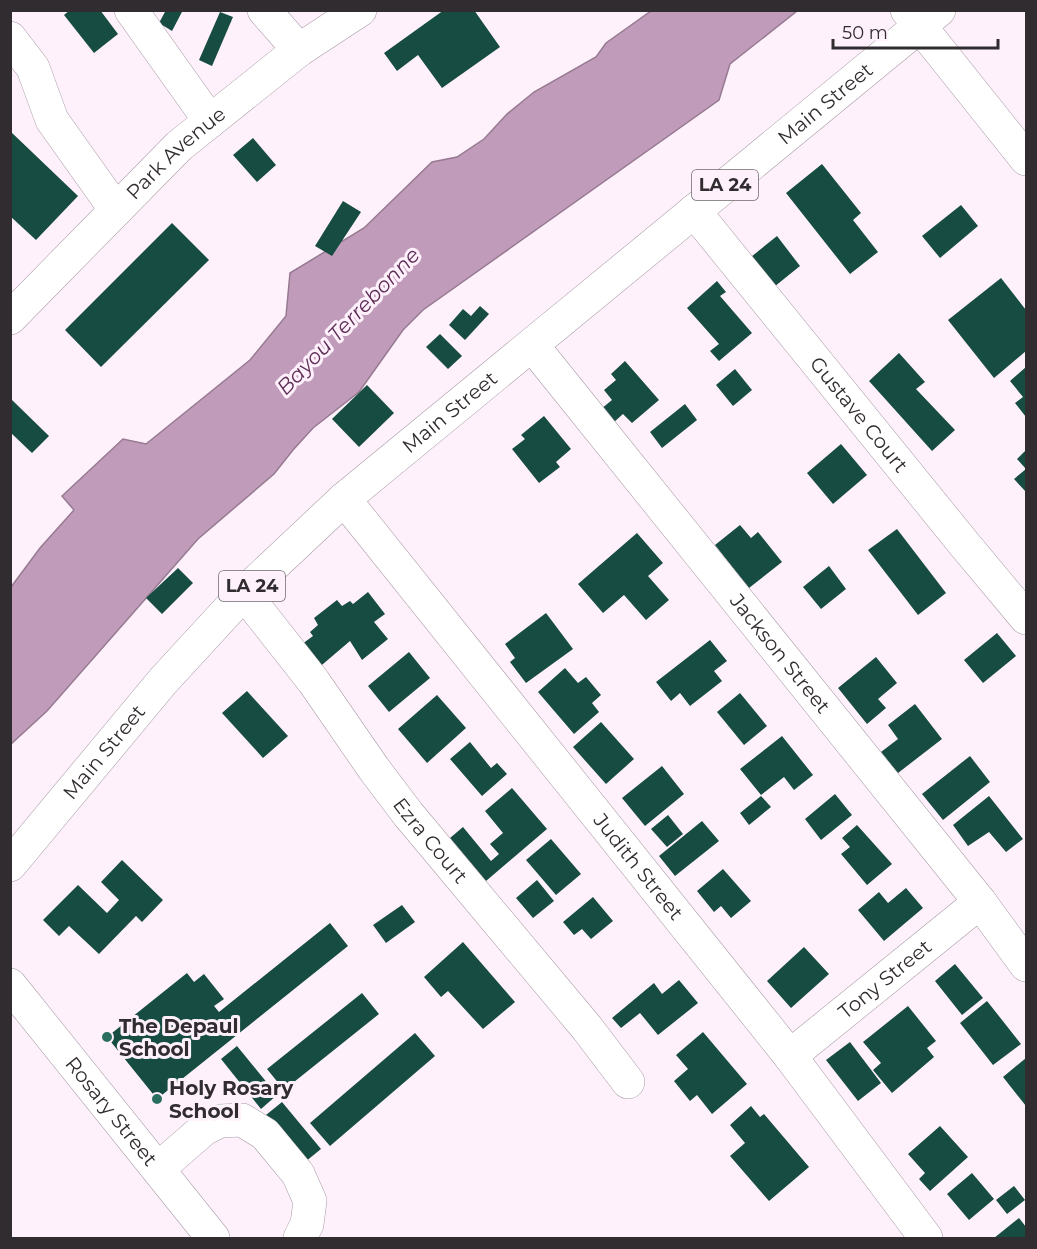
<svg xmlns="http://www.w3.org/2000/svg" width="1037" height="1249" font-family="Montserrat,sans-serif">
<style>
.water{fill:#c19cba;stroke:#967a91;stroke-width:1.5}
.building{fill:#164c41}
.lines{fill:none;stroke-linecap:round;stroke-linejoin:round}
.minor-casing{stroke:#a69aa3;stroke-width:34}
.major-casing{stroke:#a69aa3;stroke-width:34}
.minor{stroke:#fff;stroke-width:33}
.major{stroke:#fff;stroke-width:33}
.poi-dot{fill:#2a6e5f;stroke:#fff1fc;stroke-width:2}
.labels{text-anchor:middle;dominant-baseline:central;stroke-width:6;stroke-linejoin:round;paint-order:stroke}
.shield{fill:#fff1fc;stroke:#6f676d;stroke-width:1.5}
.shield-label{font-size:18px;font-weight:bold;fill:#312c30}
.street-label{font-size:20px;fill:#312c30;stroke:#fff1fc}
.poi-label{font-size:20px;font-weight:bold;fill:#312c30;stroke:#fff1fc;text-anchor:start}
.water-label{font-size:21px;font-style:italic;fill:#5d2e56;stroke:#fff1fc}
</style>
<rect width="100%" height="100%" fill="#fff1fc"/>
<polygon class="water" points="651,11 797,11 730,64 719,100 423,310 403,330 359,392 313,428 293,450 274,474 198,539 47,711 11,744 11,587 40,548 74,510 62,496 123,439 146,444 250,360 286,316 290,273 364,228 432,162 457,157 484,139 507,114 534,92 596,57 606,43"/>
<g class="building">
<polygon points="70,10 100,10 118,34 94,53 64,15"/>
<polygon points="166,10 183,10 172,31 159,23"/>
<polygon points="444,10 474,10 500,47 442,88 418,55 397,71 384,53"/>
<polygon points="220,12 233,17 212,66 199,60"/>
<polygon points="10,131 78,196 36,240 10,216"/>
<polygon points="253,138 276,165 257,182 233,155"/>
<polygon points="822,164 861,213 853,220 878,252 850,274 786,193"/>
<polygon points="343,201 361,212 332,256 315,246"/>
<polygon points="961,205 978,226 940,258 922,236"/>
<polygon points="172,223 209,260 101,367 65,330"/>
<polygon points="777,236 800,266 769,291 746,261"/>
<polygon points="1001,278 1026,310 1026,351 994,378 948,320"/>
<polygon points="717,281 726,292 720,296 752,333 719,361 710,351 719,344 687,308"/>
<polygon points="480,306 489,314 465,340 449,325 463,309 471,316"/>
<polygon points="440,334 462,356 448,369 426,347"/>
<polygon points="899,353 925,382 916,389 955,430 932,451 869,381"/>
<polygon points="625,361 659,400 632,423 623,414 613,423 601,409 612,400 604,390 616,380 611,374"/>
<polygon points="1026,367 1026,417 1015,403 1023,397 1010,381"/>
<polygon points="735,369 752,390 733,406 716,385"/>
<polygon points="367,385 394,413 359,447 332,419"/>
<polygon points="10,398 49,436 32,453 10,432"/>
<polygon points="685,404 697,420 662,448 650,432"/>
<polygon points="544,416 571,449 556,462 560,467 539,483 512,449 525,439 521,435"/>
<polygon points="841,444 867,475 833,504 807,473"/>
<polygon points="1026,450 1026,492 1014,479 1026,469 1017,459"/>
<polygon points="740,525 751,538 758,532 782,562 749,588 715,545"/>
<polygon points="897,529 946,593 918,615 868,550"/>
<polygon points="637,533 663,563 648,576 669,600 646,620 624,595 603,613 578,584"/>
<polygon points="829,566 846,589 821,609 803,587"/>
<polygon points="178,568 193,583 162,614 146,598"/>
<polygon points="368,592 385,614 374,622 388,639 362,660 350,641 316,670 298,647 313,636 310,632 318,625 314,618 337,600 342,606 350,601 353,604"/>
<polygon points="546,613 573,649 526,683 510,662 515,658 505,644"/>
<polygon points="997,633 1016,656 983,683 964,660"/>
<polygon points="710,640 727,661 714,671 722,681 690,706 680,693 671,701 656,682"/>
<polygon points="409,652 430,678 389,712 368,686"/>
<polygon points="876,657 897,683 878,699 886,708 867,724 838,688"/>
<polygon points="565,668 578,683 586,677 601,695 592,703 599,712 574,734 538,692"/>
<polygon points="247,691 288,736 263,758 222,713"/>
<polygon points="740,693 767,726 744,745 717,712"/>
<polygon points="437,695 466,728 427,763 398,729"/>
<polygon points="915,704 942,739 898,773 881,752 898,739 888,725"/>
<polygon points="601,722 634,759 606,784 573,747"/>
<polygon points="782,736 813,775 794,790 784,777 761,795 740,769"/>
<polygon points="470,742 491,768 497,763 507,774 482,796 450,759"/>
<polygon points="970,756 990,782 943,820 922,794"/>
<polygon points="662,766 684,794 645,826 622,798"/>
<polygon points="512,788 547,829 486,881 450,838 463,827 491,861 499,854 490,844 503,833 485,811"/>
<polygon points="835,794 852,815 821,840 805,819"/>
<polygon points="761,796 771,807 749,825 740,813"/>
<polygon points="989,796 1023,839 1006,852 989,832 968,846 953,825"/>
<polygon points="668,815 683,834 667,847 651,829"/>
<polygon points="702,821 719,841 675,876 659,856"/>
<polygon points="857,825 892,864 867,885 841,854 850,847 842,838"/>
<polygon points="551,839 581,874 556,895 526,860"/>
<polygon points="122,860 163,900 142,922 136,916 99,954 69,926 59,936 43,920 78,885 107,913 119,900 101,882"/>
<polygon points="723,869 751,901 731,918 721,906 714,912 697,891"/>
<polygon points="537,880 554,901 533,918 516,898"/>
<polygon points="906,888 923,908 884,941 858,910 879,892 888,903"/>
<polygon points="593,897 613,921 591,939 582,929 574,935 563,922"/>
<polygon points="402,905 415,922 386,943 373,925"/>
<polygon points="330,923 348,946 157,1099 107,1037 187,973 194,982 204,974 224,999 214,1006 219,1012"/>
<polygon points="463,942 515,1002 483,1029 448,991 441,997 424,977"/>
<polygon points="804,947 829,974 791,1008 767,981"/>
<polygon points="955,964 983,998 962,1015 935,981"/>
<polygon points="679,980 698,1003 658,1035 640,1013 621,1028 612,1018 654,983 662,994"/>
<polygon points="362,993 379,1014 284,1090 267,1069"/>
<polygon points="987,1001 1021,1044 993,1065 960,1023"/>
<polygon points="908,1006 936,1041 927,1048 934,1057 892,1093 873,1070 881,1063 863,1042"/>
<polygon points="703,1032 747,1084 712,1114 697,1095 690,1101 674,1081 688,1069 676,1055"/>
<polygon points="415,1033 435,1056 330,1146 310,1123"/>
<polygon points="850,1042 881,1083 858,1101 826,1060"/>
<polygon points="237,1046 277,1095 261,1109 221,1059"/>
<polygon points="1026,1058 1026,1106 1003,1077"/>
<polygon points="282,1102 321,1149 305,1162 266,1115"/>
<polygon points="751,1106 760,1117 764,1114 809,1167 769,1201 730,1156 745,1143 730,1125"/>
<polygon points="940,1126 968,1157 930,1191 919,1179 925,1173 908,1154"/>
<polygon points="972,1173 994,1199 969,1220 947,1194"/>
<polygon points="1014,1186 1025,1200 1007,1214 996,1200"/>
<polygon points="1019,1218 1026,1227 1026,1238 994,1238"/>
</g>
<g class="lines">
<defs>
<g id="minor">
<polyline points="131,10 210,121"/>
<polyline points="264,10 299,50"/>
<polyline points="10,38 33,68 52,120 116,210"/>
<path id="s1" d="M694,211L965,545L1026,618"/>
<path id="s2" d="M532,345L980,902L1026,965"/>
<path id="s3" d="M344,499L790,1056L926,1238"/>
<path id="s4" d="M244,593L314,682L374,769L408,814L587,1028L628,1082"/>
<path id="s5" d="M10,985L213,1238"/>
<path id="s6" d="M790,1056L980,902"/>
<polyline points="158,1169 204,1129 220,1121 242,1120 265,1134 298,1174 310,1201 307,1224 300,1238"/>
</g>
<g id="major">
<polyline points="907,10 1026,159"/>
<path id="s7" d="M10,318L179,146L299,50L360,10"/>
<path id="s8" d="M10,865L163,681L244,593L344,499L939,10"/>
</g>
</defs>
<use href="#minor" class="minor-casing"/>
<use href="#major" class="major-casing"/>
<use href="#minor" class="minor"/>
<use href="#major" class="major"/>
</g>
<g class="poi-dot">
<circle cx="107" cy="1037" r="6"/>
<circle cx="157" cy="1099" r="6"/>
</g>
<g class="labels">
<g class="shield">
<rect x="692" y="170" width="66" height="30" rx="4.5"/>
<rect x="219" y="571" width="66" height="30" rx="4.5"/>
</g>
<g class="shield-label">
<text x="725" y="185">LA 24</text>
<text x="252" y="586">LA 24</text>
</g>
<g class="street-label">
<text stroke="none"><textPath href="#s8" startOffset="1119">Main Street</textPath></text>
<text stroke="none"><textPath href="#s7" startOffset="234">Park Avenue</textPath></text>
<text stroke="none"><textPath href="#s8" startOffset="633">Main Street</textPath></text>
<text stroke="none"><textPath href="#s1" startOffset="262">Gustave Court</textPath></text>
<text stroke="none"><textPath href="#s2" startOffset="396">Jackson Street</textPath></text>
<text stroke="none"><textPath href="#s8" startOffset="147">Main Street</textPath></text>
<text stroke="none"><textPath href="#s4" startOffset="310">Ezra Court</textPath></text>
<text stroke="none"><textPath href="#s3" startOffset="471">Judith Street</textPath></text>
<text stroke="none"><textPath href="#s6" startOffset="122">Tony Street</textPath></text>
<text stroke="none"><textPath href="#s5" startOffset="162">Rosary Street</textPath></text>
</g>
<g class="poi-label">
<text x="119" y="1026">The Depaul<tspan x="119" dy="23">School</tspan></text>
<text x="169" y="1088">Holy Rosary<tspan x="169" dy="23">School</tspan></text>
</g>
<g class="water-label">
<text transform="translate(348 321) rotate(-46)">Bayou Terrebonne</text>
</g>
</g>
<rect width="1037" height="1249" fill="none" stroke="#312c30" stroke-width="24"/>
<path d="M833 39v9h165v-9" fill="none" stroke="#312c30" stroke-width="3"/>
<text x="842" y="39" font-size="18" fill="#312c30" stroke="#fff1fc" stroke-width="4.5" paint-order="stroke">50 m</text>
</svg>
